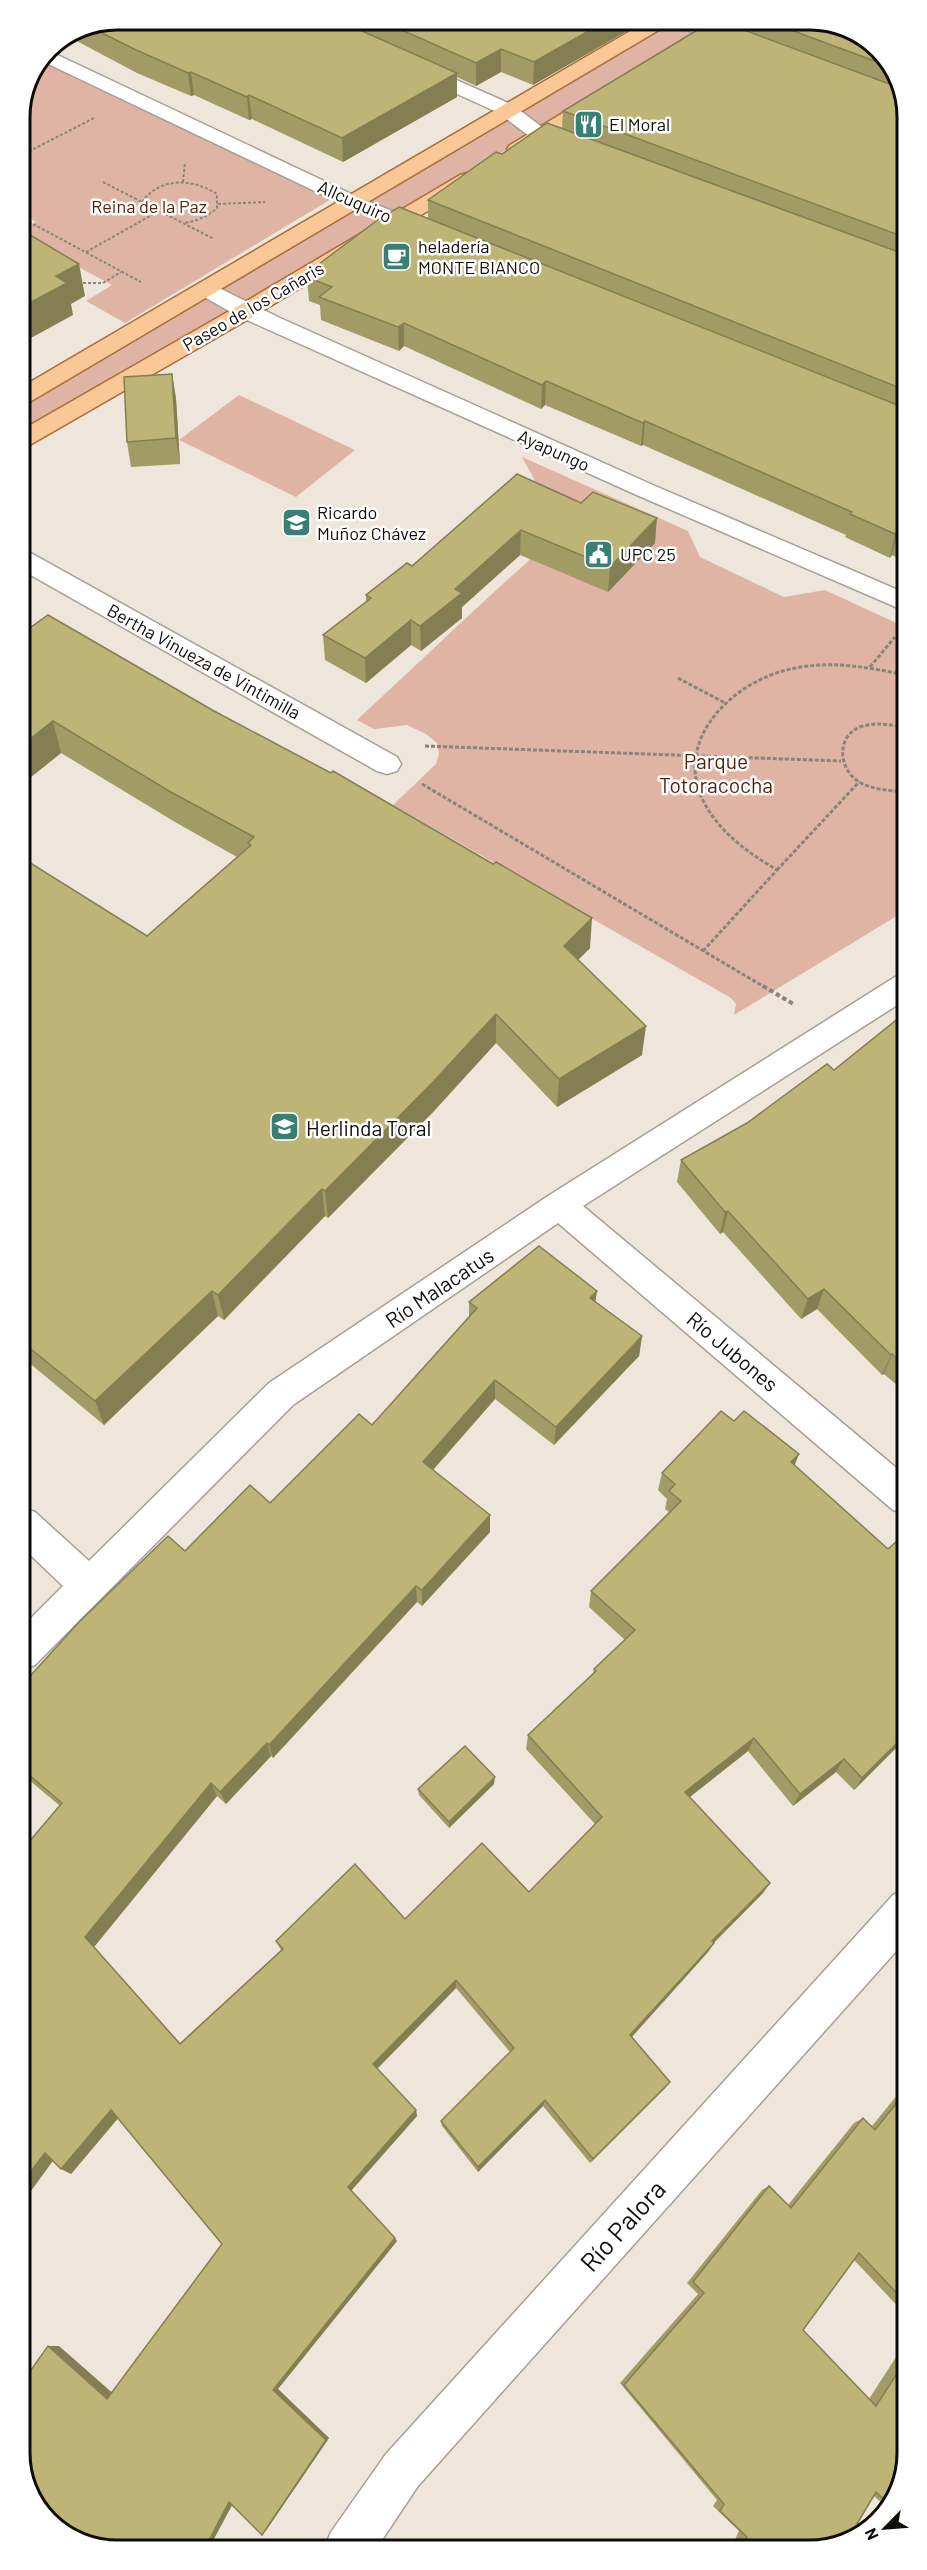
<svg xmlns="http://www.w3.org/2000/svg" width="927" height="2570" font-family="Barlow,sans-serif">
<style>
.green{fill:#dfb4a4}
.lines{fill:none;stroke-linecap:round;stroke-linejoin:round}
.minor-casing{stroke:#a69f94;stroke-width:3}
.major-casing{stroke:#a66d38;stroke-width:3}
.path-far2{stroke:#8a847c;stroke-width:2;stroke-dasharray:3 2;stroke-linecap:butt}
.path-far1{stroke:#8a847c;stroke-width:3;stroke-dasharray:4 2;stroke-linecap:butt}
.path{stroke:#8a847c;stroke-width:4;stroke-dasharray:4.5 3;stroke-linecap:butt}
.minor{fill:#fff;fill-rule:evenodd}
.major{fill:#fac797;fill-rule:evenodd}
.wall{fill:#a39b65}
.shaded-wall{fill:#847e53}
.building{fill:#bdb476;stroke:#847e53;stroke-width:1.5}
.labels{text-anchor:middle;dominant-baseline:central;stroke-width:5;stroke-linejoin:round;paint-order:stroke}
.far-poi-label{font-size:18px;fill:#0f0c08;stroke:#fff;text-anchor:start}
.far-street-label{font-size:18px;fill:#0f0c08;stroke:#fff}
.far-park-label{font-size:18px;fill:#571e07;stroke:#fff}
.park-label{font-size:21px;fill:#571e07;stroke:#fff}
.poi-label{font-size:21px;fill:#0f0c08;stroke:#fff;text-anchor:start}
.street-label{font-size:21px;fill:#0f0c08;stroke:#fff}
.near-street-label{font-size:26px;fill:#0f0c08;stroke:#fff}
.rim{fill:none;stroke:#0f0c08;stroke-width:3}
</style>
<rect width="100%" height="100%" fill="#eee6da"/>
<g class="green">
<polygon points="667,20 702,33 539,131 512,110"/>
<polygon points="43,58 333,198 125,323 86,301 112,285 20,236 20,231 36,222 20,213 20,111"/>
<polygon points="506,114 532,134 397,217 361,201"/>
<polygon points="353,206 391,221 248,306 216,289"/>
<polygon points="207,293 240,311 20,436 20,401"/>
<polygon points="239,395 355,450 296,497 179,440"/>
<path d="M522,457L688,531L700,557L784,597L825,590L905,627V911L734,1015L736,1004L731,998L393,805L436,764L439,754L437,743L426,734L407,725L374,729L357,720C433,650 506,578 585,512L540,490Z"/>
</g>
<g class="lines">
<defs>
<g id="minor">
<polygon points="669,20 695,20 750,40 752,44 750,48 736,48 671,24"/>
<polygon points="47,50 360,198 434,228 438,232 434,236 427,238 420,236 346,206 42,61"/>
<polygon points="418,63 513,105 547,131 582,144 585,148 582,152 575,154 533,139 499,113 411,73 408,69 411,65"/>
<polygon points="207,282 280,318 655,486 905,593 905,611 639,496 238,316 199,294 196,289 199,284"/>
<polygon points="20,550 29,552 397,757 401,764 397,771 387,774 377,771 20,569"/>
<polygon points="905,974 905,1000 583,1206 906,1476 906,1514 893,1510 558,1223 293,1405 35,1665 22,1670 22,1627 63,1586 22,1547 22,1508 35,1512 89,1561 269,1383 548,1196 895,977"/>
<polygon points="907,1889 907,1939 418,2486 376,2549 324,2549 331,2532 386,2454 893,1895"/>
</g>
<g id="major">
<polygon points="649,20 671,20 669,24 28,403 20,405 20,388"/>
<polygon points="718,20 740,20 738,24 693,50 679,50 677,46 679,42"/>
<polygon points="601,92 608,94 611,98 608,102 524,153 510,153 507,149 510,145 594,94"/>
<polygon points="467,173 474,175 477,179 474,183 254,316 28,446 20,448 20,431 238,306 460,175"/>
</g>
</defs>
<use href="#minor" class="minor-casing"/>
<use href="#major" class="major-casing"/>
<g class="path-far2">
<polyline points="20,156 94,118"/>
<polyline points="103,182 214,239"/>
<polyline points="183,182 185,162"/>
<path d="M142,202C160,177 192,178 217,194V208C207,217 197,221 184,223"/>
<polyline points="218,204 265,202"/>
<polyline points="20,217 141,282"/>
<polyline points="20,229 31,223"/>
<polyline points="86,252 159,211"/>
<polyline points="78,283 103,283 121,272"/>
</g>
<g class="path-far1">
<polyline points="870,667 895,637"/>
<polyline points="678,678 725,703"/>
<polyline points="898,725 905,708"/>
<polyline points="902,726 905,718"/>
<path d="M905,727C890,725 878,722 863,726C838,733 837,764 855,779C869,790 888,790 905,792"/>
<polyline points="425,746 841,761"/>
<polyline points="422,784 766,988"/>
<polyline points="777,870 859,782"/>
<path d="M703,951L777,870C750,854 722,834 706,806C669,743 732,681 791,669C829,660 868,667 905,675"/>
</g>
<polyline class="path" points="763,986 795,1005"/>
<use href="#minor" class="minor"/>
<use href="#major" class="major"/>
</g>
<g class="wall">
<polygon points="117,20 646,20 533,85 501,72 476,86 457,77 457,97 343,162 252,119 249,120 194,95 191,96 137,73 71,38"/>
<polygon points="699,20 717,20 731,25 732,20 817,20 874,43 904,91 905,562 892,555 890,558 845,537 846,535 643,445 641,446 545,405 541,409 404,346 399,351 321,320 320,305 309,301 307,277 315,271 315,267 428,218 428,200 502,154 562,129 563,111 708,23"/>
<polygon points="172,374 176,399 180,464 131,467 127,442"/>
<polygon points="517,474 655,543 608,592 520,555 462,607 462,618 421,651 411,645 366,683 325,660 323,635 366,602 366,595 412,566"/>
<polygon points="20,635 590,948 578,960 642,1055 557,1107 496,1043 433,1112 328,1218 325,1216 224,1320 218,1316 104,1425 21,1356 21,857 147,936 237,857 175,822 61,753 21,785"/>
<polygon points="905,1013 906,1393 884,1374 882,1375 817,1309 801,1319 723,1232 720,1234 677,1182 681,1160 747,1123 834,1070"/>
<polygon points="597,1291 595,1301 642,1336 639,1356 554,1445 495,1399 433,1470 490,1515 490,1532 422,1606 417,1602 273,1758 271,1756 226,1804 217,1796 94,1947 180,2043 281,1950 276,1941 405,1919 529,1892 595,1824 526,1749 528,1735 593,1674 594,1669 625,1640 589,1607 591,1591 669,1512 665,1509 667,1499 658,1490 662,1473 734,1421 795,1465 906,1738 854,1790 836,1772 793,1806 748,1751 689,1797 770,1883 763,1893 714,1943 708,1952 632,2037 665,2088 590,2163 543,2106 478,2172 442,2126 441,2121 510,2052 456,1988 377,2069 416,2110 417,2116 351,2190 397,2241 278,2389 329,2438 267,2529 232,2505 59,2346 112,2393 222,2244 118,2118 71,2174 60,1806 22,1774 22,1685 185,1551 270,1503 372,1425 469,1317 469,1302"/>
<polygon points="494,1784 449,1828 419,1795 418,1789"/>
<polygon points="907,2083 907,2316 854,2260 803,2330 869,2399 907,2340 908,2454 889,2509 874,2496 836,2547 731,2548 739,2531 713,2506 717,2500 620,2383 698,2294 687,2283 762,2190 769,2186 788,2205 854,2123 863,2118 872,2126"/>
</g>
<g class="shaded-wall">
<polygon points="608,20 646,20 533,85 534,62"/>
<polygon points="501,49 501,72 476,86 476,63"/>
<polygon points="191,72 194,95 191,96 188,73"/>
<polygon points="457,73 457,97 343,162 342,138"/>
<polygon points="249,95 252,119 249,120 247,97"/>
<polygon points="79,264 85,296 71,304 73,315 20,344 20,308 56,276"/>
<polygon points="404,323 404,346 399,351 398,327"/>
<polygon points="172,374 176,399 180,464 176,438"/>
<polygon points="546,381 545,405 541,409 542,385"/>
<polygon points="645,421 643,445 641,446 643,423"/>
<polygon points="657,518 655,543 608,592 610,567"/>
<polygon points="521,530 520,555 462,607 462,618 421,651 420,626 455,589"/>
<polygon points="897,532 892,555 890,558 895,534"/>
<polygon points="411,620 411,645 366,683 365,658"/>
<polygon points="53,721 61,753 21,785 21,746"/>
<polygon points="592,918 590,948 562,976 564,946"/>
<polygon points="496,1014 496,1043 433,1112 328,1218 325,1191"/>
<polygon points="646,1026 642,1055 557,1107 559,1079"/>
<polygon points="322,1189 325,1216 224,1320 218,1295"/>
<polygon points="728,1211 723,1232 720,1234 725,1212"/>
<polygon points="824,1289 817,1309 801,1319 808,1299"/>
<polygon points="212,1291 218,1316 104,1425 95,1401"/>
<polygon points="597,1291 594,1311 590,1298"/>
<polygon points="642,1336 639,1356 554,1445 556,1427"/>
<polygon points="892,1354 884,1374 882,1375 891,1355"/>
<polygon points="495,1380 495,1399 424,1480 423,1462"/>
<polygon points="799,1454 792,1472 791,1462"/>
<polygon points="490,1515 490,1532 422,1606 422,1590"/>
<polygon points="416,1586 417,1602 273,1758 269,1745"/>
<polygon points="906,1734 906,1738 854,1790 862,1778"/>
<polygon points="754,1738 748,1751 680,1805 685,1792"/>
<polygon points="267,1743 271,1756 226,1804 220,1792"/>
<polygon points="844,1759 836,1772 793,1806 800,1794"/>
<polygon points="495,1777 494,1784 449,1828 449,1822"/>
<polygon points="211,1783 217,1796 94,1947 85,1937"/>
<polygon points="770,1883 763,1893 706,1950 712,1941"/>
<polygon points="714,1943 708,1952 626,2043 630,2035"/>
<polygon points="456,1980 456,1988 375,2071 373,2064"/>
<polygon points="670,2082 665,2088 590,2163 593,2159"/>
<polygon points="545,2100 543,2106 478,2172 478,2167"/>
<polygon points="111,2110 120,2116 71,2174 61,2169"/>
<polygon points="416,2110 417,2116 351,2191 348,2187"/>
<polygon points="45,2153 55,2158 23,2202 22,2183"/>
<polygon points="395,2238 397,2241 278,2389 329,2438 267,2529 262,2535 273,2390"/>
<polygon points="48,2346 59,2346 117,2397 107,2399"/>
<polygon points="236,2498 208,2550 204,2550 229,2502"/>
</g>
<g class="building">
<polygon points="117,20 337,20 457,73 342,138 249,95 247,97 191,72 188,73 134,49 94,29"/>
<polygon points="379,20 608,20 534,62 501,49 476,63"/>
<polygon points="714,20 717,20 903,89 904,91 904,237 563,111"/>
<polygon points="764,20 817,20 874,43 888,66"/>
<polygon points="547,123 904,254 905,390 428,200 496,152 502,154"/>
<polygon points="399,207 905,408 905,536 897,532 895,534 850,514 852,512 645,421 643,423 546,381 542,385 404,323 398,327 319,297 332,287 307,277 319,269 315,267 379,219"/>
<polygon points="20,229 79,264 56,276 67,283 20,308"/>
<polygon points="172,374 176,438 127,442 124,377"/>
<polygon points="517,474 581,503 593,492 657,518 610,567 521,530 455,589 462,593 420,626 411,620 365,658 323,635 371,598 366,595 407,563 412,566"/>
<polygon points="48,615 214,711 331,773 333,771 493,864 496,862 592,918 564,946 646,1026 559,1079 496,1014 432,1083 325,1191 322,1189 218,1295 212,1291 95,1401 21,1341 21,857 147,936 251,845 248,843 254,837 169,791 53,721 21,746 20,635"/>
<polygon points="905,1013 906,1366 892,1354 891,1355 824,1289 808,1299 728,1211 725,1212 681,1160 747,1123 827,1064 834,1070"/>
<polygon points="539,1246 597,1291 590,1298 642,1336 556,1427 495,1380 423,1462 490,1515 422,1590 416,1586 269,1745 267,1743 220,1792 211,1783 85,1937 180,2044 283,1949 276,1941 355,1864 405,1919 482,1843 529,1892 602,1817 528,1735 596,1671 594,1669 635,1630 591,1591 681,1501 669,1491 675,1484 662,1473 721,1411 734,1421 744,1411 799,1454 791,1462 888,1549 906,1533 906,1734 862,1778 844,1759 800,1794 754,1738 685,1792 770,1883 712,1941 714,1943 630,2035 670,2082 593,2159 545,2100 478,2167 441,2121 514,2048 456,1980 373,2064 416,2110 348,2187 395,2238 273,2390 326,2440 262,2535 229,2502 204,2550 110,2550 53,2527 23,2479 23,2381 48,2346 107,2399 222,2244 111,2110 61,2169 45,2153 22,2183 22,1850 62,1803 22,1769 22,1685 79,1622 168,1536 185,1551 250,1485 270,1503 359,1414 372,1425 477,1308 469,1302"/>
<polygon points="465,1746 495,1777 449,1822 418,1789"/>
<polygon points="907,2090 907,2304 859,2253 803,2330 876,2406 907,2358 908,2454 890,2505 876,2492 848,2539 836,2547 741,2548 747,2537 720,2511 724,2504 624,2385 704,2293 693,2282 769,2186 791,2208 863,2118 875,2130"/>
</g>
<defs>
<symbol id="restaurant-square" viewBox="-11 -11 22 22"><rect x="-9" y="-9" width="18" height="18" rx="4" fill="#3a7f73" stroke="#fff"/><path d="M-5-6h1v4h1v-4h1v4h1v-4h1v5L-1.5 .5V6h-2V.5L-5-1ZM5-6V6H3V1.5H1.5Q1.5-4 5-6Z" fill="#fff"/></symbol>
<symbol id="cafe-square" viewBox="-11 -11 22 22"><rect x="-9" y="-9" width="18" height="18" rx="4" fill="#3a7f73" stroke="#fff"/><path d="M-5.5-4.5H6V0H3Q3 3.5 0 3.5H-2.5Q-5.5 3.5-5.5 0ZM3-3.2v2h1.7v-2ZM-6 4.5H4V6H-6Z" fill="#fff"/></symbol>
<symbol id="school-square" viewBox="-11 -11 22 22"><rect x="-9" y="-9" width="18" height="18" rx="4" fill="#3a7f73" stroke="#fff"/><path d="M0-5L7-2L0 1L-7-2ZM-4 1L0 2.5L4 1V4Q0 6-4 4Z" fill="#fff"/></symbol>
<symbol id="civic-square" viewBox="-11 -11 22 22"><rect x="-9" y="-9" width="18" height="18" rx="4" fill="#3a7f73" stroke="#fff"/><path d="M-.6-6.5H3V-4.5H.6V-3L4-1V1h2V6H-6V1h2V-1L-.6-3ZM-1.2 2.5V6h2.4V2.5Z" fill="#fff"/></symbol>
</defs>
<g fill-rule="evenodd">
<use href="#restaurant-square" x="572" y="108" width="33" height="33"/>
<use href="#cafe-square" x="380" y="240" width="33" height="33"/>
<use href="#school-square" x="280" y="506" width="33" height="33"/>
<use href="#civic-square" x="582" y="538" width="33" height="33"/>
<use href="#school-square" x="268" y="1110" width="33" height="33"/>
</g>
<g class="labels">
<g class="far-poi-label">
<text x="609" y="124">El Moral</text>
<text x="418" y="246">heladería<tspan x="418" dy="21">MONTE BIANCO</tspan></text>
<text x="317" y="512">Ricardo<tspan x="317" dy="21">Muñoz Chávez</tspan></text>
<text x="620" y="554">UPC 25</text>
</g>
<g class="far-street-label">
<text transform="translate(355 201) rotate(24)">Allcuquiro</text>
<text transform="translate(253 306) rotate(-30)">Paseo de los Cañaris</text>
<text transform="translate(554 450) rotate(24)">Ayapungo</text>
<text transform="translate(204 661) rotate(29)">Bertha Vinueza de Vintimilla</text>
</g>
<g class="far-park-label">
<text x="149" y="206">Reina de la Paz</text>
</g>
<g class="park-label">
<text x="716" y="760">Parque<tspan x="716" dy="24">Totoracocha</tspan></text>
</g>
<g class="poi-label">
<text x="306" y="1127">Herlinda Toral</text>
</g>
<g class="street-label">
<text transform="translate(439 1287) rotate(-34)">Río Malacatus</text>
<text transform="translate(733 1351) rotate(40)">Río Jubones</text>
</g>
<g class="near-street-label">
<text transform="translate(622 2225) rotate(-48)">Río Palora</text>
</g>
</g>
<path d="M0 0H927V2570H0ZM117 30H810A87 87 0 0 1 897 117V2453A87 87 0 0 1 810 2540H117A87 87 0 0 1 30 2453V117A87 87 0 0 1 117 30Z" fill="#fff" fill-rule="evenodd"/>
<path class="rim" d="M117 30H810A87 87 0 0 1 897 117V2453A87 87 0 0 1 810 2540H117A87 87 0 0 1 30 2453V117A87 87 0 0 1 117 30Z"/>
<g transform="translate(885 2528) rotate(245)" stroke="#ffffff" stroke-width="4.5" paint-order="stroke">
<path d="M0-4.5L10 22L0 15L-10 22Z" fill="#0f0c08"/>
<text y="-9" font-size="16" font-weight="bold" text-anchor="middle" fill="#0f0c08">N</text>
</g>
</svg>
